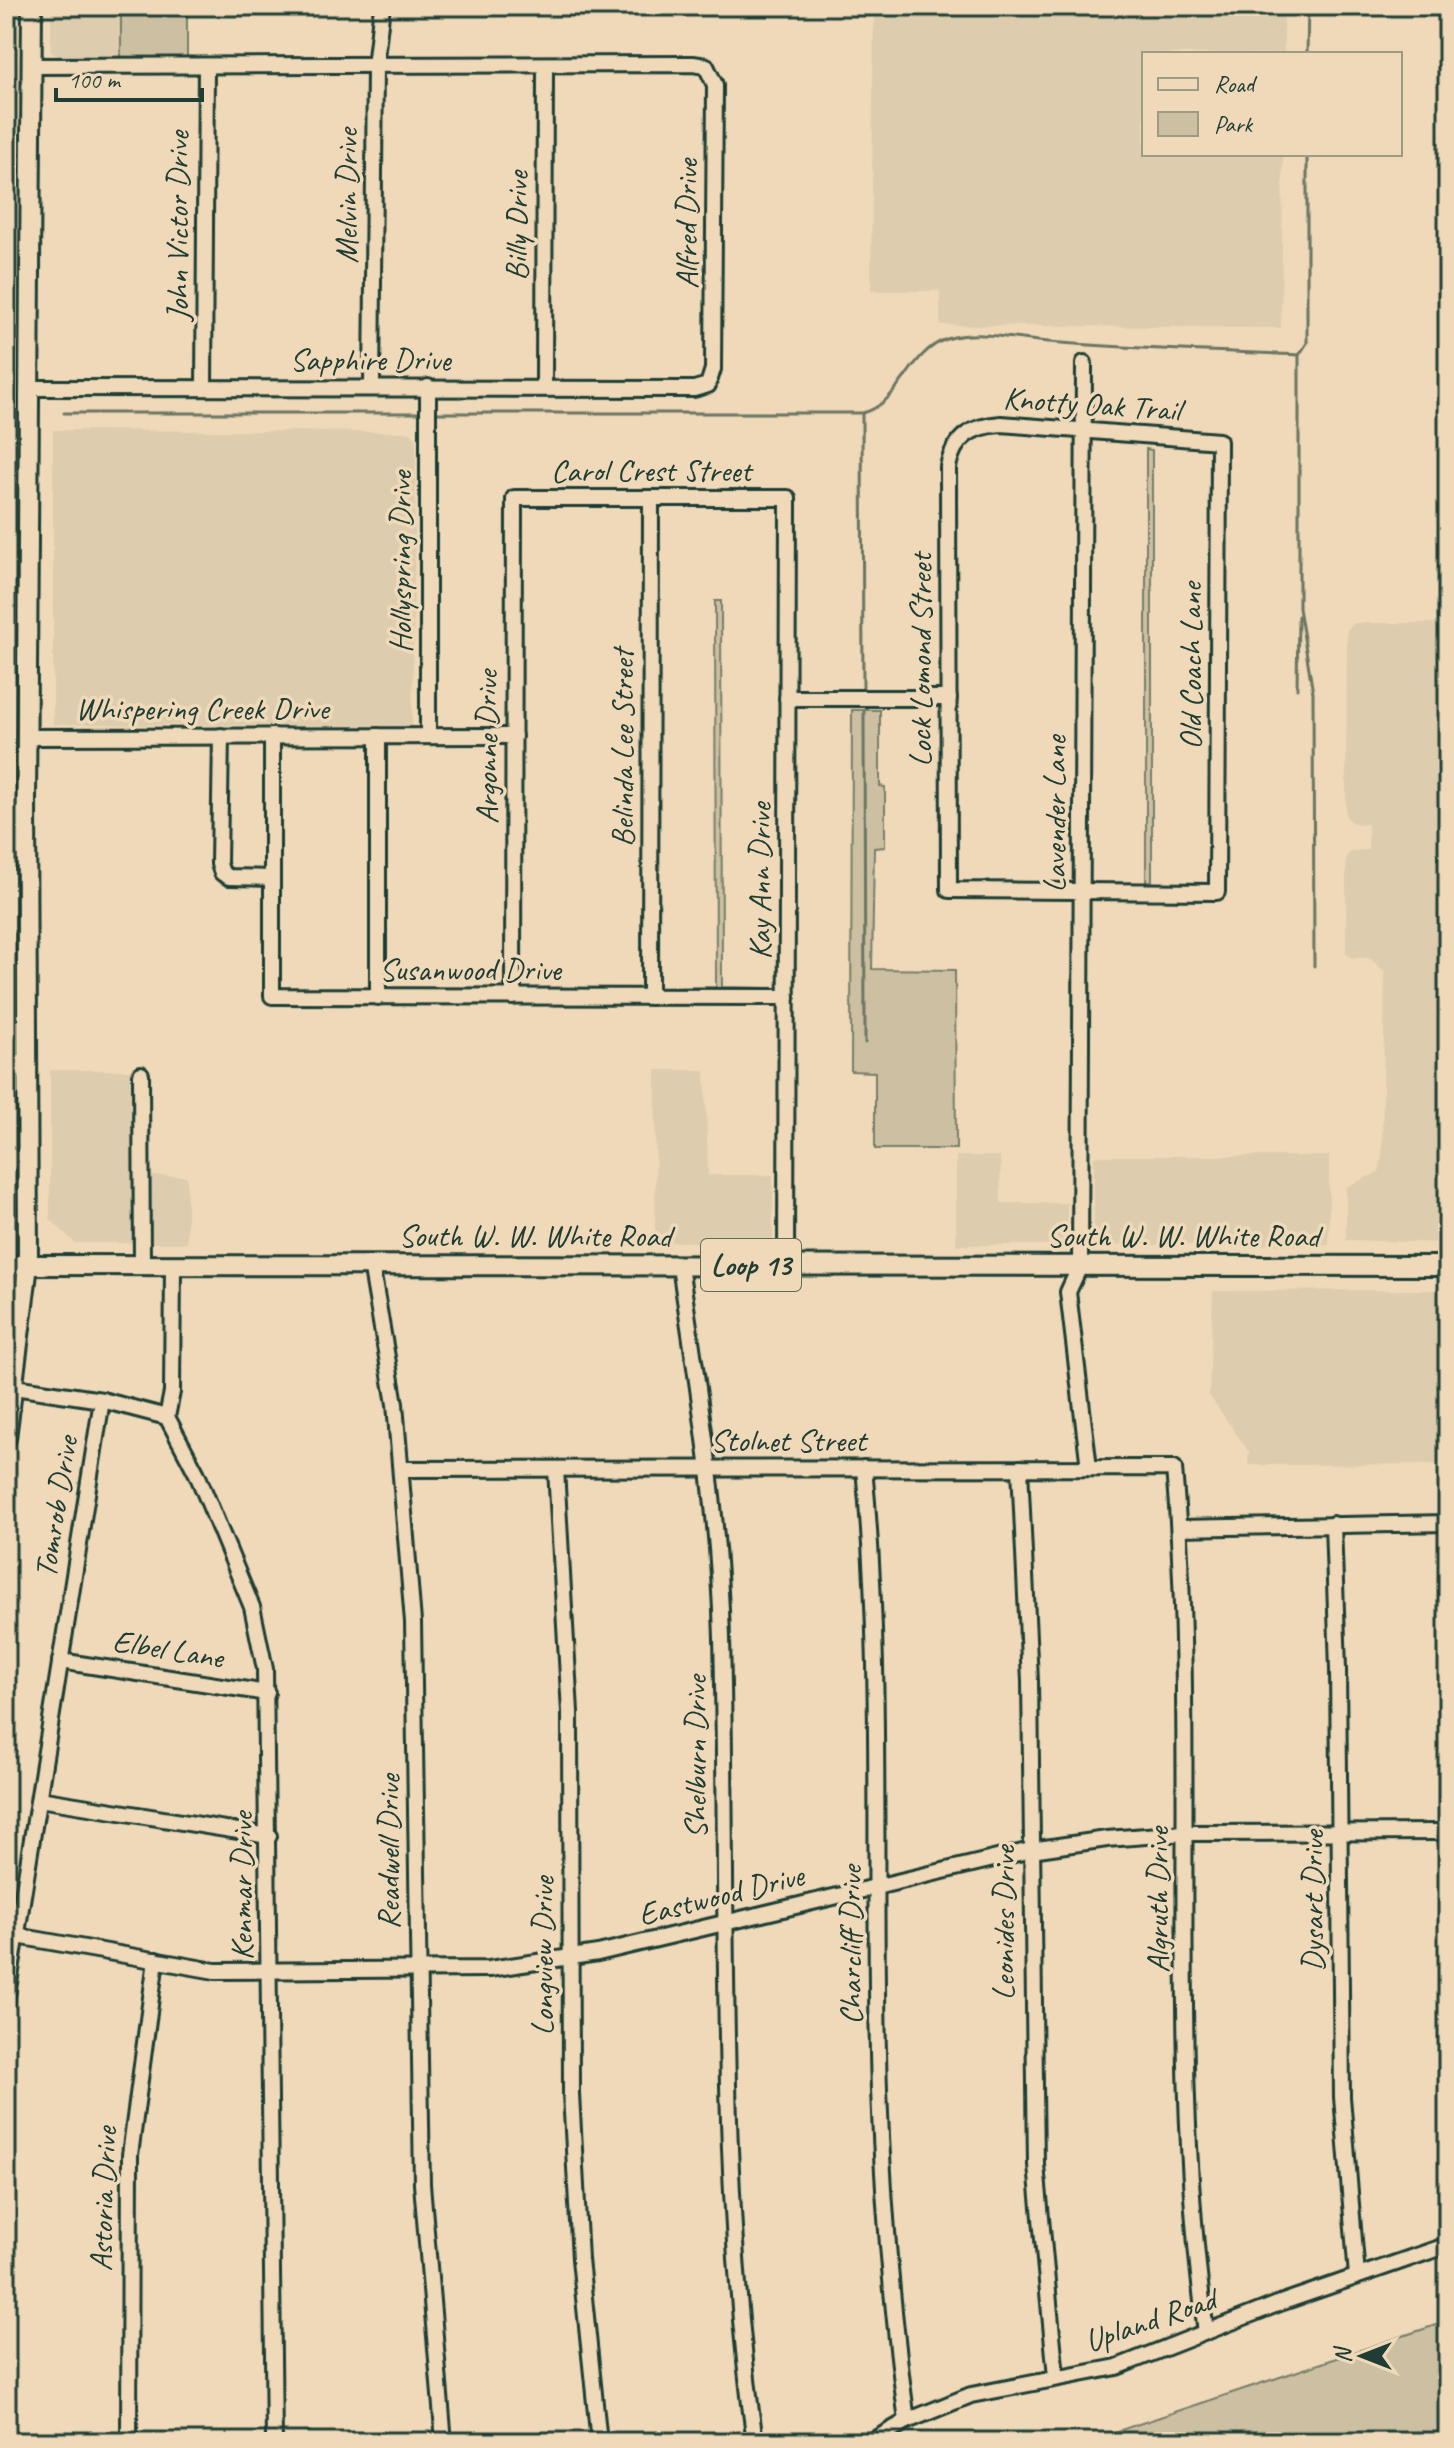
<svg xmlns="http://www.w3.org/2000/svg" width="1454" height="2448" font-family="Caveat,sans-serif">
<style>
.built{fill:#ddccad}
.green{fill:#cdc0a2;stroke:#767e6b;stroke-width:2}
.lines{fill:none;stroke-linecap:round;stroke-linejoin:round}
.stream{stroke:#6b7563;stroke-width:3}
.minor-casing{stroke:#1f3d34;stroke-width:20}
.major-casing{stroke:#1f3d34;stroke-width:24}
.minor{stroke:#efd9b8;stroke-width:14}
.major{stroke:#efd9b8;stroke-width:18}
.labels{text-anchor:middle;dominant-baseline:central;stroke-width:7;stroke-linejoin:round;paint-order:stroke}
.shield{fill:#efd9b8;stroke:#5d6c5c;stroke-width:2}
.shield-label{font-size:30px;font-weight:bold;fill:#1f3d34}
.street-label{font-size:32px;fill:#1f3d34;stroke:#efd9b8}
</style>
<rect width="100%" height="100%" fill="#efd9b8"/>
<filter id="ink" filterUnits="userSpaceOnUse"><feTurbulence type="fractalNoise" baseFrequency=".0125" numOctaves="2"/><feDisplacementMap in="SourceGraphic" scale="16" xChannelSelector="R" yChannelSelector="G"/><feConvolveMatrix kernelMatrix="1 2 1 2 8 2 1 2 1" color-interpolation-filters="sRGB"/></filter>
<g filter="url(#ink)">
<g class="built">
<polygon points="6,6 17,6 15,135 6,135"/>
<polygon points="51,6 121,6 121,57 58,57 51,51"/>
<polygon points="874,6 1284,6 1284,54 1144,54 1144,154 1283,154 1281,328 940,325 940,291 871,291"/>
<polygon points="53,430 411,432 416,438 412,726 53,724"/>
<polygon points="1354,623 1448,623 1448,1243 1346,1240 1346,1187 1379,1172 1382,1154 1385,972 1370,958 1352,958 1346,953 1346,857 1351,851 1368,850 1368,824 1353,823 1346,817 1347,630"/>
<polygon points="50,1070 135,1070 135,1243 75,1243 50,1219"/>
<polygon points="656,1070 705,1070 708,1175 773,1175 773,1241 655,1242"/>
<polygon points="956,1156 1000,1156 1001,1203 1067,1203 1067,1245 956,1245"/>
<rect x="1094" y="1156" width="235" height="89"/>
<rect x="147" y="1176" width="40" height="67"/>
<polygon points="1448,1290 1448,1464 1248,1465 1249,1452 1209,1395 1213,1291"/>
</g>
<g class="green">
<rect x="121" y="6" width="66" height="51"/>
<polygon points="1146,449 1152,450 1152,881 1146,881"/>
<polygon points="715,601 721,601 722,987 775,988 665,991 662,988 716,987"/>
<polygon points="852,710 880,710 880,786 885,787 885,847 874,848 872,969 955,970 956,1149 875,1149 875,1072 851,1071"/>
<polygon points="1448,2321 1448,2442 1084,2442 1085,2442"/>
</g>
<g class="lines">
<g class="stream">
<polyline points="1307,54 1308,6"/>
<polyline points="1299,355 1299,608 1313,693 1314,966"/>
<polyline points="64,413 424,413"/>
<path d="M432,413H862C900,405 909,351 947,339C980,329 1015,340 1049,342C1132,349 1216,351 1299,355L1307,343V154"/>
<polyline points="862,414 863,690"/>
<polyline points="1297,689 1298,616"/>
<polyline points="864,712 865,1043"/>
</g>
<defs>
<g id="minor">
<polyline points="1084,363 1080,1266 1068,1292 1089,1468"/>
<polyline points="372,387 375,66 382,6"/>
<polyline points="544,387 545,65"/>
<polyline points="31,388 694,389 708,385 713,369 715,85 706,66 693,64 32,66"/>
<polyline points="204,388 206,66"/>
<path d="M1001,424L1219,441L1217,892L949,890L948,467C954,437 972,426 1001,424Z"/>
<polyline points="787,698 949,698"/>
<polyline points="221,736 219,864 222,873 229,877 272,878"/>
<polyline points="272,736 272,996 787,997"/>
<polyline points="428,736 428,387"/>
<polyline points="27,737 514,736"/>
<polyline points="378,997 378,736"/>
<polyline points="513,997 514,498 788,498 786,1264"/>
<polyline points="650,997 651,498"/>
<polyline points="141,1074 142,1266"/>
<polyline points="371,1264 395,1404 413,1622 422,2184 444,2442"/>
<path d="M680,1266C698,1389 719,1513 722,1638C729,1908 717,2173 755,2442"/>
<polyline points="14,1387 102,1400 167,1417 197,1474 252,1607 265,1669 274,2442"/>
<polyline points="167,1417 172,1392 173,1266"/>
<path d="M864,1468C884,1675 872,1883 879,2090C883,2201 892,2311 907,2421"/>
<polyline points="1020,1468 1030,1681 1036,2165 1056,2377"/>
<path d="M401,1469L1174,1468C1199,1755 1166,2046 1206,2332"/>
<polyline points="556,1469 570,1712 571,2094 580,2259 599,2442"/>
<polyline points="1333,1524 1338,1669 1342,2097 1357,2276"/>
<polyline points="1179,1528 1448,1523"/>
<polyline points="60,1661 267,1693"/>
<polyline points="39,1799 269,1836"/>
<polyline points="6,1934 215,1971 489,1969 598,1953 1031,1850 1107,1839 1185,1833 1448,1832"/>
<polyline points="6,2002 102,1400"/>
<polyline points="129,2442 130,2155 156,1960"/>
<polyline points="870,2442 907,2421 971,2395 1117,2367 1280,2303 1448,2245"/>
</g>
<g id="major">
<polyline points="6,1265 1448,1266"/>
<polyline points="6,1438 28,1265 26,800 32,6"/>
</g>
</defs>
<use href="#minor" class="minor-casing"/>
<use href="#major" class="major-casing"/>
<use href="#minor" class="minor"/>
<use href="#major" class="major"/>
</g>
</g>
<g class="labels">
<rect class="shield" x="701" y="1239" width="100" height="52" rx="6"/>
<g class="shield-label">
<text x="751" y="1265">Loop 13</text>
</g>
<g class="street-label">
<text transform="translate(346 196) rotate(-90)">Melvin Drive</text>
<text transform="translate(686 224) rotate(-90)">Alfred Drive</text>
<text transform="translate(177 226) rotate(-90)">John Victor Drive</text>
<text transform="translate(516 226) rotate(-90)">Billy Drive</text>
<text x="370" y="359">Sapphire Drive</text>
<text transform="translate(1092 404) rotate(4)">Knotty Oak Trail</text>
<text x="651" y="470">Carol Crest Street</text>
<text transform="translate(400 562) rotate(-90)">Hollyspring Drive</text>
<text transform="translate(920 660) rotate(-90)">Lock Lomond Street</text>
<text transform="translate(1190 666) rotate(-90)">Old Coach Lane</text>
<text x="202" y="708">Whispering Creek Drive</text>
<text transform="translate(486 747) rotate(-90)">Argonne Drive</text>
<text transform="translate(622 748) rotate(-90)">Belinda Lee Street</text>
<text transform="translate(1054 814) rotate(-90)">Lavender Lane</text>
<text transform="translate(759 881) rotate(-90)">Kay Ann Drive</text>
<text x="470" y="969">Susanwood Drive</text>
<text x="535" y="1235">South W. W. White Road</text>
<text x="1183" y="1235">South W. W. White Road</text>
<text x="788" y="1440">Stolnet Street</text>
<text transform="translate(56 1507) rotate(-81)">Tomrob Drive</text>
<text transform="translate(168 1649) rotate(9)">Elbel Lane</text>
<text transform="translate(695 1757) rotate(-90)">Shelburn Drive</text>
<text transform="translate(388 1852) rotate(-90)">Readwell Drive</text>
<text transform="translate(241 1886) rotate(-90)">Kenmar Drive</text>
<text transform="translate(721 1895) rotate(-14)">Eastwood Drive</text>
<text transform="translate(1157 1900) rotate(-90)">Algruth Drive</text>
<text transform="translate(1312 1901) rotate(-90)">Dysart Drive</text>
<text transform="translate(1003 1923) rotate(-90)">Leonides Drive</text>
<text transform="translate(850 1945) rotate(-90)">Charcliff Drive</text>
<text transform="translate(542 1956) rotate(-90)">Longview Drive</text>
<text transform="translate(103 2199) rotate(-88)">Astoria Drive</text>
<text transform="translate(1150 2320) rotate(-19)">Upland Road</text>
</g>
</g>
<rect width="1454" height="2448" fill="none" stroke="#efd9b8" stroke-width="32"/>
<rect x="16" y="16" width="1422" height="2416" fill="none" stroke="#1f3d34" stroke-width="3" filter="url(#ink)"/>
<rect x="1142" y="52" width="260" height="104" fill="#efd9b8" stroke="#9c9b83" stroke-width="2"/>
<rect x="1158" y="78" width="40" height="12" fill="#efd9b8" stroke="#9c9b83" stroke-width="2"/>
<text x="1214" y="92" font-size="24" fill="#1f3d34">Road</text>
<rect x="1158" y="112" width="40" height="24" fill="#cdc0a2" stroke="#9c9b83" stroke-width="2"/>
<text x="1214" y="132" font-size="24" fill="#1f3d34">Park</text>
<g transform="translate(1362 2356) rotate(270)" stroke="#efd9b8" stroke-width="6" paint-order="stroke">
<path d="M0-6L14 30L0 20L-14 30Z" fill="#1f3d34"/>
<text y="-12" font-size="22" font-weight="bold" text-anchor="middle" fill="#1f3d34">N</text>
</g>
<path d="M56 88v12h146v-12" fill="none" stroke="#1f3d34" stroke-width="4"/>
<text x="68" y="88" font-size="24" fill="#1f3d34" stroke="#efd9b8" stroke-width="6" paint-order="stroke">100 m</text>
</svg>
